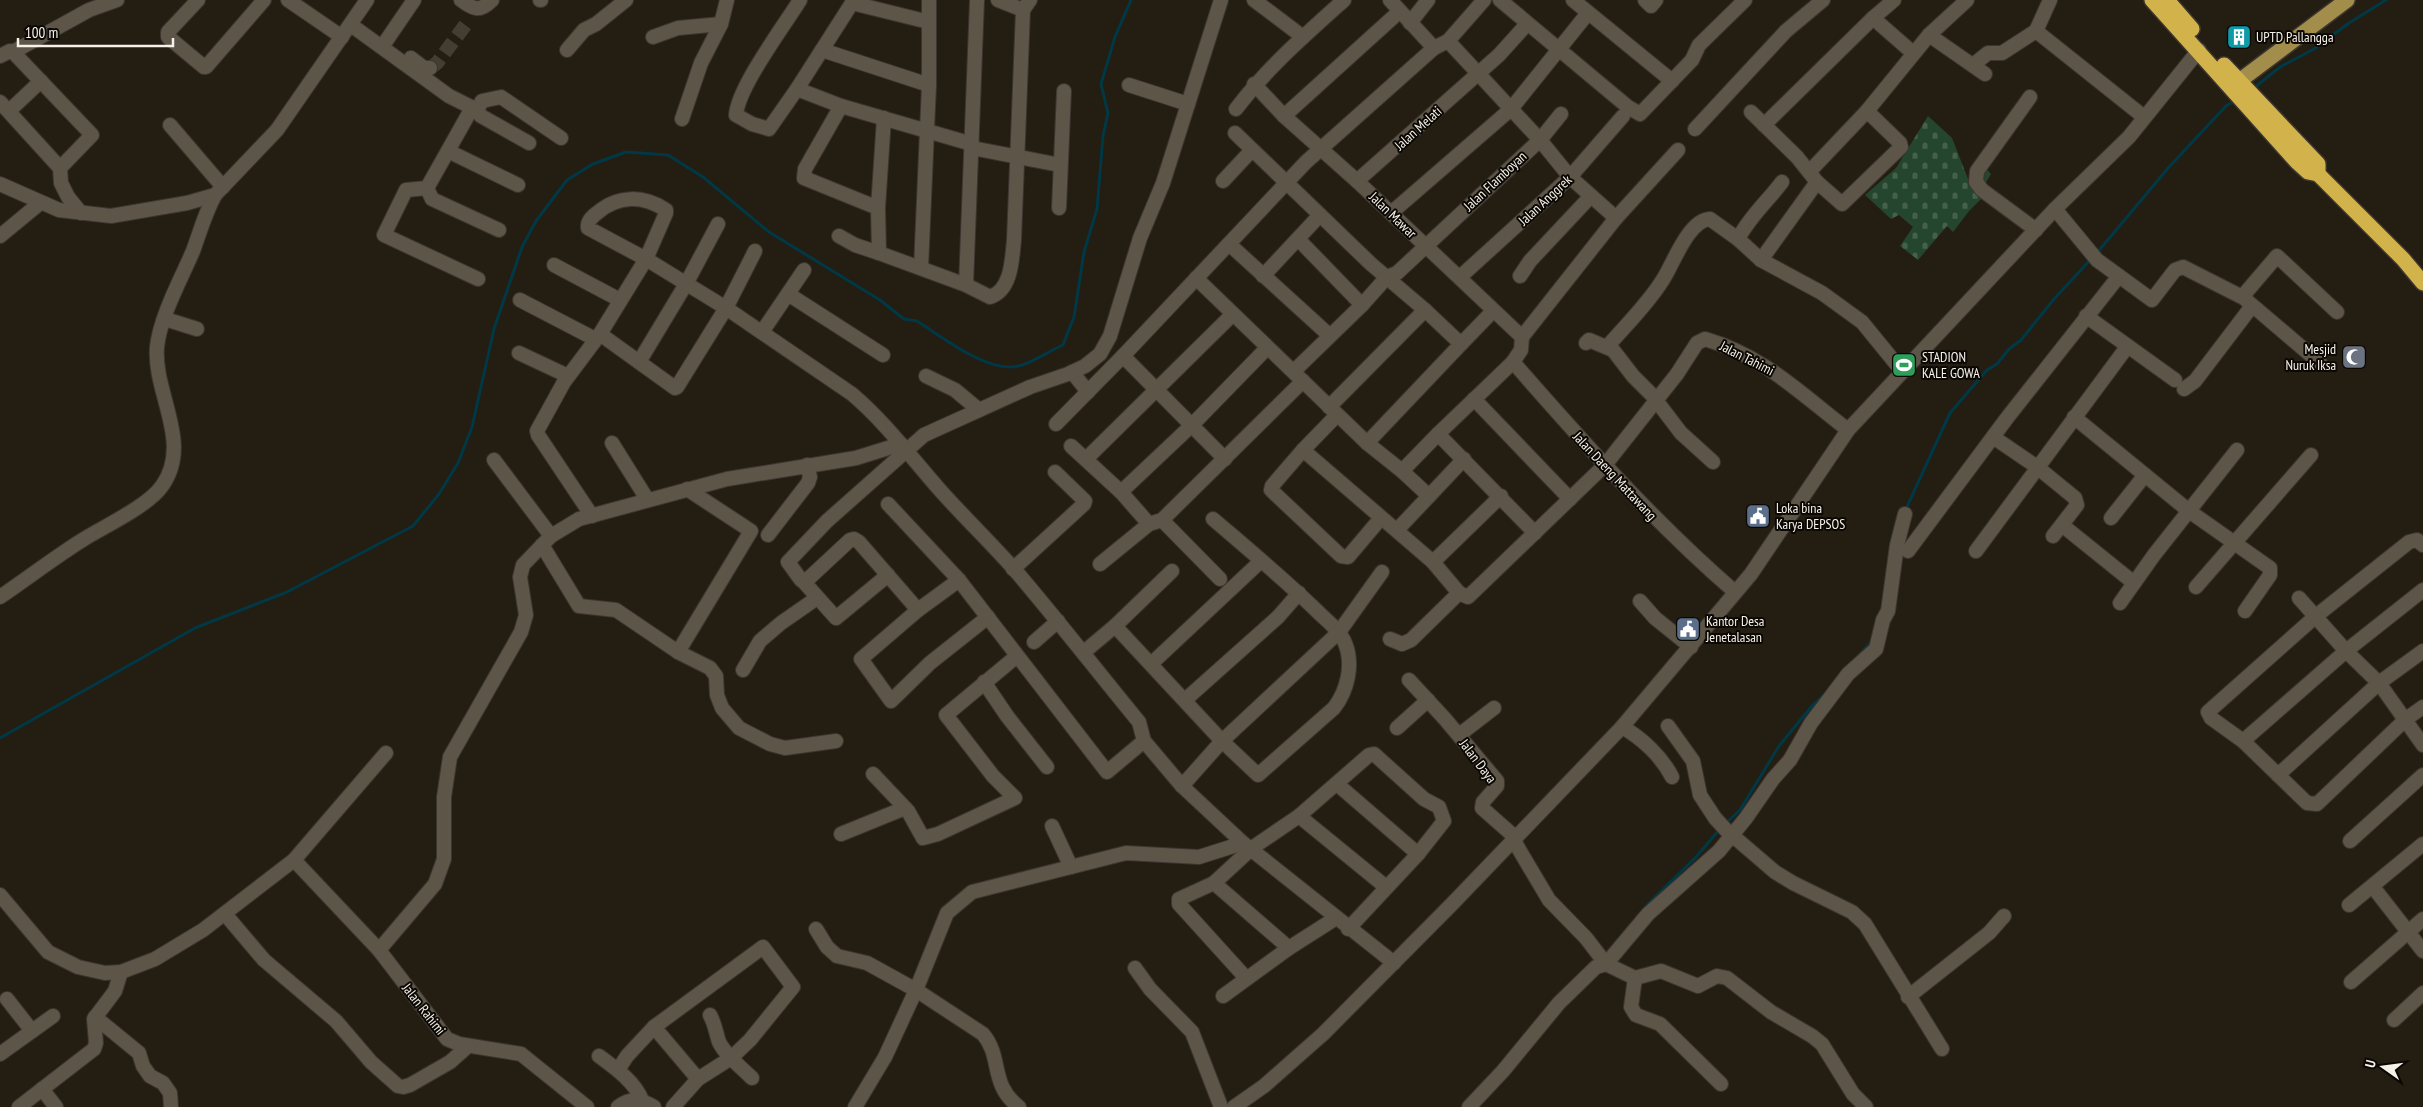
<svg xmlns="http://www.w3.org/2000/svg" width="2423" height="1107" font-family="'PT Sans Narrow',sans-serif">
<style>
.cemetery{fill:url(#cemetery-stones)}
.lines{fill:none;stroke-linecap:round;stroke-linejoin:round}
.stream{stroke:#003845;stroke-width:3}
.minor-tunnel{stroke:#443d32;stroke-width:14;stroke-dasharray:14 7;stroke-linecap:butt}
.minor-casing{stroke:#3c3630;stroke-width:16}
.major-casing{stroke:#3c3630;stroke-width:18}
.highway-casing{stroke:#3c3630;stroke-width:18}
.minor{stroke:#5d5548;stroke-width:14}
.major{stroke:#a38d4a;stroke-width:15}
.highway{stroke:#d2b34b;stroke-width:15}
.labels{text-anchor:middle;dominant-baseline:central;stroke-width:4;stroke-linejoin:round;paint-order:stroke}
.poi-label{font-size:14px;fill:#f6f2ea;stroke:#0b0804;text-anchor:start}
.street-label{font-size:14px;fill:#f6f2ea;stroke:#0b0804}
</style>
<defs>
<pattern id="cemetery-stones" width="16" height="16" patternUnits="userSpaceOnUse" patternTransform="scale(1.25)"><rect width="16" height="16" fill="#25462e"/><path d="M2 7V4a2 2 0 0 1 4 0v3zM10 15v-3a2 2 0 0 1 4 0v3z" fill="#45614c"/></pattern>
</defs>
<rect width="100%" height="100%" fill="#241d12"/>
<polygon class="cemetery" points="1928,116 1952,138 1970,184 1984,166 1991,174 1982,189 1984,196 1969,211 1953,232 1947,226 1918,260 1900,246 1913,227 1899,215 1891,219 1865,195 1896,168"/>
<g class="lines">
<g class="stream">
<polyline points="2254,88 2280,67 2314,49 2349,23 2386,0"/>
<polyline points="2096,254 2169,167 2226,106 2236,100"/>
<polyline points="1905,511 1950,413 1987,370 1997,364 2009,349 2021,340 2054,299 2092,258"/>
<polyline points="1857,657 1873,640"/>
<path d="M0,738L195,628L287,592L413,526L439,494L458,463L472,427L494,329L522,247L536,221L567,180L593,164L626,152L668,155L703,177L769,232L880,300L904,319L917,321C942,337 980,367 1010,367C1027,367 1047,352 1063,345L1074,317L1084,252L1097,209L1103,136L1108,113L1101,84L1115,37L1131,0"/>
<polyline points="1726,823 1740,810 1779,746 1812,706 1827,692"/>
<polyline points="1616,942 1649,903 1696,857 1720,829"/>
</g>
<polyline class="minor-tunnel" points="430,68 437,63 469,20"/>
<defs>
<g id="minor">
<polyline points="198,0 168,32 168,37 204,67 206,67 264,0"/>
<polyline points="288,0 342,37"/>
<path d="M461,0C474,10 480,12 492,0"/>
<polyline points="540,0 541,0"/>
<polyline points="998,0 1023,10"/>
<polyline points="1254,0 1303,37"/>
<polyline points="1390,0 1434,48 1448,41 1540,140 1570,177 1616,218 1522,337"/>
<polyline points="1500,0 1628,107 1640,114 1692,60 1699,45 1745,0"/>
<polyline points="1573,0 1672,81"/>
<polyline points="1645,0 1651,6 1656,0"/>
<polyline points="1894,0 1873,18 1913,53"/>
<polyline points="929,22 852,3 797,89 841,106 972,144"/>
<polyline points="1410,23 1428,0"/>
<polyline points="351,25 449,96 477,110 482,101 501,97 561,138"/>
<polyline points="2036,31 2144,117"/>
<polyline points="1929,35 1985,74"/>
<polyline points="653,37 678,28 721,24"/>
<polyline points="386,41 414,0"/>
<polyline points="1448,41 1484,0"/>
<polyline points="567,50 584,30 596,24 626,0"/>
<polyline points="822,50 929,85"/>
<polyline points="13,52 92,135 60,168"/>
<polyline points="0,56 10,51 13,52 89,10 117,0"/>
<polyline points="411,58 424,68 430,68"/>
<polyline points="1973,65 1988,53 2002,53 2036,31 2050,0"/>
<path d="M1254,84L1284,116L1357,181L1522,337L1521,350L1513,362C1583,442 1654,522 1735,592"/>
<polyline points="1129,85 1188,104"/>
<path d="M797,89L769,129L752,124L736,115C738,87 784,26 800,0"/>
<polyline points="2030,97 1977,171 1976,182 1982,190 2036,230"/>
<polyline points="0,102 60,168 61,183 68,197 81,213"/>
<polyline points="841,106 805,169 804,178 878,208 884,118"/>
<polyline points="472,108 427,188 406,190 384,235 478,279"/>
<path d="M1236,109C1267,68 1305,35 1344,0"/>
<polyline points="477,110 481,116 529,143"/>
<polyline points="9,111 41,81"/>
<polyline points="1751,112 1797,157 1817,182 1842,204 1901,147 1900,143 1867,111"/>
<polyline points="1284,116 1400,11"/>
<polyline points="682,119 701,63 721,24 727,0"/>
<polyline points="170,125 223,187"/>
<polyline points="1764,125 1873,18"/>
<polyline points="1695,129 1786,31 1823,0"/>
<polyline points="1235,133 1371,264 1425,310 1461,344 1367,443"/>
<polyline points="972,148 1060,165"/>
<polyline points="448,151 518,185"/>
<polyline points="1810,171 1867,111 1929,35 1967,0"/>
<polyline points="1223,181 1252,150"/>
<polyline points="1357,181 1499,55 1527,24"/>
<polyline points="0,184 59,210 111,216 187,203 215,195 277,130 367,0"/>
<polyline points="427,188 432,199 499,230"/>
<path d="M878,208L879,253L966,285L990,297C1012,290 1012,258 1014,240L1023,10L1030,0"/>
<polyline points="1059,208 1064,91"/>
<polyline points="2055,209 2097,260 2152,300 2175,270 2183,267 2242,297 2277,256 2337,312"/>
<polyline points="1391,213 1511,109 1588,13"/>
<polyline points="1616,218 1678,150"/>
<polyline points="0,236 40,203"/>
<polyline points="839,236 855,245 879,253"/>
<polyline points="1298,239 1362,305"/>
<path d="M1738,239C1750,216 1767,202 1782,182"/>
<polyline points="1229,244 1329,335"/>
<polyline points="1761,260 1817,182"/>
<polyline points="554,265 620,300"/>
<polyline points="921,268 929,85 929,0"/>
<polyline points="1263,276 1320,215"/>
<polyline points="1520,276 1530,261 1591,196"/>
<polyline points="1460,277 1570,177 1623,116"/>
<polyline points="1196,278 1367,443 1402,471 1429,496"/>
<polyline points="966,285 977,0"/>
<polyline points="788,294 883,355"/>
<polyline points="520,300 595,339"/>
<polyline points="2246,300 2320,363"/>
<polyline points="2086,316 2175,380"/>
<polyline points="165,319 197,329"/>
<polyline points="762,332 804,270"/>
<polyline points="600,334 675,388 677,387 726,308 755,251"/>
<polyline points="1586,343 1589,340 1613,350 1633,376 1652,395 1681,433 1713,462"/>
<polyline points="1461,344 1493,311"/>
<path d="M1607,347C1625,326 1647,305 1662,281C1673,265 1688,220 1710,219L1738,239L1761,260L1822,293L1862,322L1902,371"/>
<polyline points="519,353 568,376"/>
<polyline points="1123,356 1225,459"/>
<polyline points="639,362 686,284 718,224"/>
<polyline points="1513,362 1438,434 1535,533"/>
<polyline points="1294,371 1362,305 1387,277 1397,273 1540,140 1561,114"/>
<polyline points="1072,372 1088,392"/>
<polyline points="926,376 955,390 979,410"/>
<polyline points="2184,389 2195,381 2252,306"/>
<polyline points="1474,399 1570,499"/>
<polyline points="1329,407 1425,310"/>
<path d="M1337,415L1303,450L1433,562L1459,593L1468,597L1605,465L1677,374L1697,343L1705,339C1764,356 1801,394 1848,430"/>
<polyline points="2074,417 2189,511 2270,568 2270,575 2245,611"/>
<polyline points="1056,424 1123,356 1306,162 1434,48"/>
<polyline points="1993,437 2037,467 2075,498 2077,505 2053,536"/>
<polyline points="612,443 647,499"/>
<polyline points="1071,446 1121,492 1149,524"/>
<polyline points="1303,450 1272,486 1271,490 1341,556 1348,557 1381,518"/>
<polyline points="1086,459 1233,314"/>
<polyline points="494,460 551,536"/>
<polyline points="1402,471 1438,434"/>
<polyline points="1121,492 1192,425 1267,348"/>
<polyline points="888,504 959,580 1107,772 1144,741"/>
<path d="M592,516L538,435L537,431L564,382L600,334L646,259L666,213V210C643,195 618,195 597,213C592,217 587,221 588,228L646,259L726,308L852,394C885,422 910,456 939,489C963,516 990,542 1014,569C1057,619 1097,671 1139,722L1144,741L1182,786L1243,843L1394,963"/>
<polyline points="2111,518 2145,475"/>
<polyline points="1162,520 1220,579"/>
<polyline points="2062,525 2134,583"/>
<polyline points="1397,530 1464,459"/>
<polyline points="768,535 808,483 810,477 807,465"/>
<polyline points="542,545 579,606 616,610 678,652 710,668 716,676 717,695 722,708 739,728 770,744 785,748 836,741"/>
<polyline points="2423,545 2417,540 2409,542 2316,616 2208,712 2211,718 2243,741 2307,803 2317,804 2406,719 2423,707"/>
<polyline points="1908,551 2007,418 2119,276"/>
<polyline points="1976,551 2127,347"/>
<polyline points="1433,562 1501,496"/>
<polyline points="1100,564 1149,524 1162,520 1303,381"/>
<polyline points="1013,569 1084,504 1085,501 1055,472"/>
<polyline points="959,580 918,610 861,659 891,701 930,663 988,617"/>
<polyline points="803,581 836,618 888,575"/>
<polyline points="2196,587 2311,455"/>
<path d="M0,597C28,578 55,557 84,539C105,526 148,506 162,486C193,443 153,393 157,347C160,317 181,279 193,251C200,232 205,213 215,195"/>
<polyline points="2299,598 2346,651 2379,683 2423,745"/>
<polyline points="1640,601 1655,618 1691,647"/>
<polyline points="2120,603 2154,555 2237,450"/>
<polyline points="918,610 859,542 854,539 850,540 807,580 801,580 788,562 827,521 924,435 1030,387 1068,374 1085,366 1100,354 1110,336 1140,238 1163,183 1221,0"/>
<polyline points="1115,626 1172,571"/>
<polyline points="1390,639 1402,644 1411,640 1459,593"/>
<polyline points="1034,642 1058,621"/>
<polyline points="678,652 751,531 687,489"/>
<path d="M1084,652L1115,626L1222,741L1258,775L1334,708C1347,691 1354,665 1345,643C1340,630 1327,621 1317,611C1284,579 1248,549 1213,519"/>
<polyline points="1151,664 1261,561"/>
<polyline points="743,670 760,641 781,623 817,598"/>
<polyline points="1409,680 1445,719 1497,781 1497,786 1483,802 1482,808 1516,838"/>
<polyline points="984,682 1007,716 1047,767"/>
<polyline points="1185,700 1278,617 1299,593"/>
<polyline points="1668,726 1693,761 1700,795 1715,818 1726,830 1775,872 1793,883 1852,912 1865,924 1942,1049"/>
<path d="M1622,727C1642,738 1662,757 1672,777"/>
<polyline points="1397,728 1428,700"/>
<polyline points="1459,735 1494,708"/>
<polyline points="2243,741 2346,651 2423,590"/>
<polyline points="873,774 908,811 923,838 938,834 1015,798 993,776 946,715 1017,656"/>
<polyline points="2278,775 2379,683 2423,651"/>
<polyline points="1337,784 1418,854"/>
<polyline points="1182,786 1222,741 1339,632 1382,572"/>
<polyline points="1299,816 1386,887"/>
<polyline points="1052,826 1071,867"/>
<polyline points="841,834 905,808"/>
<polyline points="1514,841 1549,900 1586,938 1606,964 1635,978 1661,971 1698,986 1717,976 1727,978 1771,1012 1812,1036 1822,1044 1853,1094 1866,1107"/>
<polyline points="2350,841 2423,775"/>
<polyline points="294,860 379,950 447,1039 459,1044 521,1054 587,1107"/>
<polyline points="1214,883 1179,899 1179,904 1246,978"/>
<polyline points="2373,887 2423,951"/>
<polyline points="0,895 48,952 78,967 105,973 121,972 155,959 203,930 294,860 386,753"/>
<polyline points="2349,905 2423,844"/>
<polyline points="225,914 264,960 336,1021 371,1062 398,1086 403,1087 410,1085 450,1062 468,1046"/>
<path d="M816,929L827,947L837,956L867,963L916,990L983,1034C1003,1058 989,1084 1019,1107"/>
<polyline points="1289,948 1214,883 1252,848 1299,816 1369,755 1374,754 1424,799 1439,807 1444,821 1418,854 1348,929"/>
<polyline points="379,950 435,884 444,859 444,797 450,757 521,632 526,615 520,577 523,565 551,536 579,519 727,479 856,458 901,444"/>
<polyline points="1135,968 1150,989 1192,1032 1221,1107"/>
<polyline points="1635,978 1631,1007 1636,1015 1660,1024 1721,1084"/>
<polyline points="2351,982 2423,919"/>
<polyline points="1223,996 1289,948 1336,918"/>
<polyline points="1908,997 1989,933 2004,916"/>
<polyline points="7,999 32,1031"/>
<path d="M710,1015C715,1024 716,1033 719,1042C726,1056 741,1067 752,1078"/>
<polyline points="95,1017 139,1053 143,1066 150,1076 163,1083 170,1093 171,1107"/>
<polyline points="2394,1020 2423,993"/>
<polyline points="654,1027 763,947 793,987 750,1040 731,1058 698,1079 673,1107"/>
<polyline points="0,1054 53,1016"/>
<path d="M599,1056C615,1068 634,1081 642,1100"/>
<polyline points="618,1070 627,1056 654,1027 698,1079"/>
<polyline points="42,1089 56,1107"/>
<polyline points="19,1107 94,1049 96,1043 94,1019 115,991 121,972"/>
<path d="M618,1107C631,1097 641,1099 654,1107"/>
<polyline points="855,1107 885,1057 916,990 947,913 972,892 1126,853 1199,857 1243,843"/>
<polyline points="1234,1107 1264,1086 1323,1034 1452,904 1622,727 1751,574 1848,430 2055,209 2129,137 2199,50"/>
<polyline points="1469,1107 1503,1071 1559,1003 1596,967 1606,964 1648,914 1719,851 1746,818 1773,779 1790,760 1811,723 1848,674 1876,649 1883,620 1888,611 1897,545 1905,514"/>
</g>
<polyline id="major" points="2238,82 2347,0"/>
<g id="highway">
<polyline points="2152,0 2297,162 2308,172 2318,174"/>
<polyline points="2167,0 2192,29"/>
<polyline points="2224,65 2318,164 2318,174"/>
<polyline points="2318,174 2403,259 2423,283"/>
</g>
</defs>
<use href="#minor" class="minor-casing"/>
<use href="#major" class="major-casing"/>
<use href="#highway" class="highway-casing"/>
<use href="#minor" class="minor"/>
<use href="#major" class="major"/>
<use href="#highway" class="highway"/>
</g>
<defs>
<symbol id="building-square" viewBox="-11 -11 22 22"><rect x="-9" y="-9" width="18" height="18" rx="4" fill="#0f9aa8" stroke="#0b0804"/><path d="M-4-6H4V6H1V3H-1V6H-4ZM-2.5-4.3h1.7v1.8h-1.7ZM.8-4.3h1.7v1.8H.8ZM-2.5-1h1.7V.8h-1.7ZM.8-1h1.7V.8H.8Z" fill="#fff"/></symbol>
<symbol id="mosque-square" viewBox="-11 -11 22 22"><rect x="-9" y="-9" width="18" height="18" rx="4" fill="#6b7280" stroke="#0b0804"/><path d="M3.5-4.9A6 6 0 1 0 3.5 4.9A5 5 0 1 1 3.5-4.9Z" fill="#fff"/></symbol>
<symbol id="stadium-square" viewBox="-11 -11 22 22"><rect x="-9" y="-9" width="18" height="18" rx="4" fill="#2e9e5b" stroke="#0b0804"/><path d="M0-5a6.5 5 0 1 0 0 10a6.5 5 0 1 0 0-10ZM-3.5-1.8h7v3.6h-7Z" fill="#fff"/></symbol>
<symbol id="civic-square" viewBox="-11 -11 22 22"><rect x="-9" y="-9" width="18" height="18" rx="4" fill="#5c6f8a" stroke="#0b0804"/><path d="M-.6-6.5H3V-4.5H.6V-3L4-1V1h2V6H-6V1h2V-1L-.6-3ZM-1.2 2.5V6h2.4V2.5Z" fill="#fff"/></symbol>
</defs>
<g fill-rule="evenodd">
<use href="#building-square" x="2225" y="23" width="28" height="28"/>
<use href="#mosque-square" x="2340" y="343" width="28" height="28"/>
<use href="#stadium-square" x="1890" y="351" width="28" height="28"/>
<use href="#civic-square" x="1744" y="502" width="28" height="28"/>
<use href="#civic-square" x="1674" y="615" width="28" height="28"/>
</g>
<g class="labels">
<g class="poi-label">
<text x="2256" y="37">UPTD Pallangga</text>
<text x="2336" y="349" text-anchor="end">Mesjid<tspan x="2336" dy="16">Nuruk Iksa</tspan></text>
<text x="1922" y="357">STADION<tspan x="1922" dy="16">KALE GOWA</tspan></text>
<text x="1776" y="508">Loka bina<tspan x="1776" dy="16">Karya DEPSOS</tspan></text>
<text x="1706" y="621">Kantor Desa<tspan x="1706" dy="16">Jenetalasan</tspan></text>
</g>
<g class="street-label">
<text transform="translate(1418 128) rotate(-42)">Jalan Melati</text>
<text transform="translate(1495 181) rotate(-43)">Jalan Flamboyan</text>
<text transform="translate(1545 200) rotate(-43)">Jalan Anggrek</text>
<text transform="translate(1393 215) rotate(44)">Jalan Mawar</text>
<text transform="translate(1747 358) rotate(27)">Jalan Tahimi</text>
<text transform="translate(1615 476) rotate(47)">Jalan Daeng Mattawang</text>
<text transform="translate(1478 761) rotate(53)">Jalan Daya</text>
<text transform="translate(424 1009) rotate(52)">Jalan Rahimi</text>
</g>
</g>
<g transform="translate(2383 1067) rotate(284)" stroke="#0b0804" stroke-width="4" paint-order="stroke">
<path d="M0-4L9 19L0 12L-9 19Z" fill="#f6f2ea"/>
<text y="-8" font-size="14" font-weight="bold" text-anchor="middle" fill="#f6f2ea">U</text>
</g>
<path d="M18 38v8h155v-8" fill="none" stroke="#f6f2ea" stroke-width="2.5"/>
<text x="25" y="38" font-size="15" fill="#f6f2ea" stroke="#0b0804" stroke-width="4" paint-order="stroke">100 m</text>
</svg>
